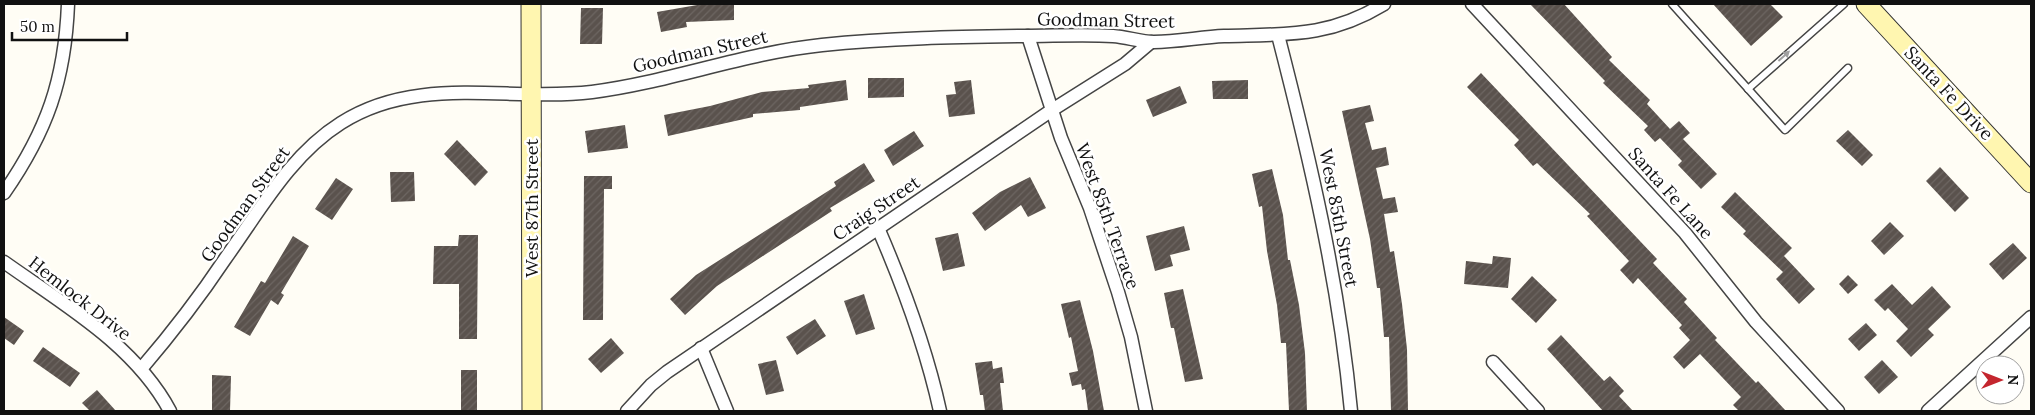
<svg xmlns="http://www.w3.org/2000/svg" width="2035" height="415" font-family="Lora,serif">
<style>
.building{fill:url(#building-hatch)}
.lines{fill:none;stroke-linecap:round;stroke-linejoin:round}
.lane-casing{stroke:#444;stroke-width:9}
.street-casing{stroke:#444;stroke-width:15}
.secondary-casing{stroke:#333;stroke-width:21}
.lane{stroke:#fff;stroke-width:6}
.street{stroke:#fff;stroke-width:12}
.secondary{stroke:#fff6b0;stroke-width:19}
.oneway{fill:#a0a0a0}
.labels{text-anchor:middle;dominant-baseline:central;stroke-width:5;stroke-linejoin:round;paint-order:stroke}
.street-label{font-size:18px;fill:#111;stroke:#fff}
</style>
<defs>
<pattern id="building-hatch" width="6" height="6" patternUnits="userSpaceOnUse" patternTransform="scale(1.25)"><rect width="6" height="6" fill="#5a524d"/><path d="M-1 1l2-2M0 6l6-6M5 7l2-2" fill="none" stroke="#6d6662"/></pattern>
</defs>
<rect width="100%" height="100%" fill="#fffdf5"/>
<g class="building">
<polygon points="703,4 734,4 734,20 686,22 687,27 661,32 657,12"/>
<polygon points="1530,4 1564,4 1612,57 1609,60 1650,100 1647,104 1670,129 1679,121 1690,133 1683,139 1717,174 1701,189 1678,165 1682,161 1660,138 1655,142 1644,130 1648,126 1603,83 1605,81"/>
<polygon points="1713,4 1770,4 1783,17 1751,46"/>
<polygon points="581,8 603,8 602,44 580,44"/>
<polygon points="1481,73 1657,259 1653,263 1687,299 1684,302 1717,338 1715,340 1756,383 1758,381 1786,411 1739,411 1733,405 1741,397 1700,354 1684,369 1673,357 1690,340 1679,328 1682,325 1638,278 1633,284 1620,270 1629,261 1587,216 1590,214 1537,163 1533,166 1514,145 1519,140 1467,87"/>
<polygon points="868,78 904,78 904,97 868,98"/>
<polygon points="846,80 848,100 800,107 800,110 753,114 753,117 668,136 664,115 710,106 762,92 809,88 808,85"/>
<polygon points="971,80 975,114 949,117 946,95 956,94 954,82"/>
<polygon points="1248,80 1248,99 1213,99 1212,81"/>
<polygon points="1180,86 1187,103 1153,117 1146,100"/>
<polygon points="1370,105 1374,121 1365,123 1372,150 1386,147 1389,165 1376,168 1383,199 1395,197 1398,212 1384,214 1390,252 1394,251 1402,304 1407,349 1408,411 1391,411 1389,337 1384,337 1380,288 1377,288 1370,239 1342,111"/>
<polygon points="625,125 628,148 588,153 585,131"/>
<polygon points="1848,130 1873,155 1862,166 1836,141"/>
<polygon points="914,131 924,146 893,166 884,150"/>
<polygon points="457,140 488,172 475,186 444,154"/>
<polygon points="864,163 875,181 830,208 832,211 717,286 685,315 670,299 696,275 836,186 834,182"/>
<polygon points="1940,167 1969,198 1955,212 1926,181"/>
<polygon points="1272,169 1283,215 1288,260 1290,260 1299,305 1305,353 1307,411 1289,411 1286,343 1281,343 1277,305 1267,251 1262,206 1259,207 1252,174"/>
<polygon points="390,172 414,172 415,201 391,202"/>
<polygon points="584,176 612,176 612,189 604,189 603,320 583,320"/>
<polygon points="1030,177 1046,208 1028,217 1021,205 985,231 972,213 1000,192"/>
<polygon points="336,178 353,189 332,220 315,209"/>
<polygon points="1735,192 1792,248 1784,256 1815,289 1799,304 1776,279 1783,272 1743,234 1746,231 1721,207"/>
<polygon points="1890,222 1904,236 1884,255 1871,241"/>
<polygon points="1184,226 1190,250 1170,255 1173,266 1155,271 1146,236"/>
<polygon points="958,233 965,266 943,271 935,238"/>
<polygon points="459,235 478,235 477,339 459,339 459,284 433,284 434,246 458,246"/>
<polygon points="293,236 309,246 281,293 284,295 278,305 271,300 250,336 234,327 261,281 265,283"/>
<polygon points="2013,243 2027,258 2003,280 1989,264"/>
<polygon points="1493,256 1511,258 1508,288 1464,284 1466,261 1492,264"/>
<polygon points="1848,275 1858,285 1848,294 1839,284"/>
<polygon points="1532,276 1557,300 1536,323 1511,299"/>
<polygon points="1892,284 1912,305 1932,286 1951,307 1928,329 1934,335 1911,357 1896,341 1908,329 1888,308 1885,311 1874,300"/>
<polygon points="1183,289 1203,379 1185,382 1174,328 1171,328 1164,293"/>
<polygon points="864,294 875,329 856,335 844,301"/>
<polygon points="1080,300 1093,351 1104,411 1088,411 1085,389 1082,390 1081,384 1072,386 1069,373 1078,371 1071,337 1069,338 1061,304"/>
<polygon points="4,317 24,331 14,345 4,338"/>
<polygon points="815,319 826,336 797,355 786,337"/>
<polygon points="1866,323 1877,335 1859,351 1848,339"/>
<polygon points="1561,335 1604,381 1610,376 1624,391 1619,396 1633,411 1603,411 1547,349"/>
<polygon points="611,338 624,353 601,373 588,359"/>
<polygon points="43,347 80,373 70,387 33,361"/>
<polygon points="776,360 784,391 766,395 758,364"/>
<polygon points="1882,360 1898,377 1879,394 1864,377"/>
<polygon points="992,361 993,369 1002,367 1004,383 1000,383 1003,411 985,411 983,395 980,395 975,363"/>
<rect x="461" y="370" width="16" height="40"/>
<polygon points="212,375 231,376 230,411 212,411"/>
<polygon points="97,390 116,411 90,411 82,403"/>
</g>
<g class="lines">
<defs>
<g id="lane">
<polyline points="1672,4 1785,130 1848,68"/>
<polyline points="1748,89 1844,4"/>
</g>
<g id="street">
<polyline points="1472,4 1685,233 1756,322 1838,411"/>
<path d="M1278,35C1310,159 1339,283 1351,411"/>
<polyline points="1028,36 1061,138 1090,208 1118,292 1131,337 1146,411"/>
<path d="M4,193C47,131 65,80 68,4"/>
<path d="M878,228C904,288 926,347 940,411"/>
<path d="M4,262C63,304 135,345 170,411"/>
<polyline points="701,348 727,411"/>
<polyline points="1493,362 1538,411"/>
<path d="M141,369C171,334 199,298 225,259C259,212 290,155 341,123C418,74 507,102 592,92C670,82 744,53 822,45C889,38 956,37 1023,36C1053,36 1084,34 1113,36C1127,37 1141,42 1154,42C1177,42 1201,37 1224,36C1286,34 1328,38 1384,4"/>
<polyline points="627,411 651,385 667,372 1052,110 1125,64 1151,42"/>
<polyline points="1928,411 2031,317"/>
</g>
<g id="secondary">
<polyline points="531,4 532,411"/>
<polyline points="1866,4 2031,183"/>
</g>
</defs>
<use href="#lane" class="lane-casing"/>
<use href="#street" class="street-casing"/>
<use href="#secondary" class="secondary-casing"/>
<use href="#lane" class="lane"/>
<use href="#street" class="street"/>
<use href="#secondary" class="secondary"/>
</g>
<defs><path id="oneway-solid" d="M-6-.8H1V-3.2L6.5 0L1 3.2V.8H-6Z" transform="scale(1.25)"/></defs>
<use class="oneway" href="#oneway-solid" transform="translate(1784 56) rotate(-42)"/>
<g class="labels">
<g class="street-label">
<text transform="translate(1106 20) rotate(1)">Goodman Street</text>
<text transform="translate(700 51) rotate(-13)">Goodman Street</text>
<text transform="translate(1949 93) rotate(47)">Santa Fe Drive</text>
<text transform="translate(1671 193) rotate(48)">Santa Fe Lane</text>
<text transform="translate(245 204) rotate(-54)">Goodman Street</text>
<text transform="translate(531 208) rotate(-90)">West 87th Street</text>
<text transform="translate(876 208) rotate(-34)">Craig Street</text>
<text transform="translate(1108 216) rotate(70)">West 85th Terrace</text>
<text transform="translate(1339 218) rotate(79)">West 85th Street</text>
<text transform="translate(80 298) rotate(38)">Hemlock Drive</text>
</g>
</g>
<rect width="2035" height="415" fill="none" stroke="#111111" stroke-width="10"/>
<g transform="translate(2000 380) rotate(90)"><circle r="24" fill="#ffffff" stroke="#a0a0a0"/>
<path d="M0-4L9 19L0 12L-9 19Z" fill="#c4262e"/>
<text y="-8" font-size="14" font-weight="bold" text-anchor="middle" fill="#111111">N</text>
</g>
<path d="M12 32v8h115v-8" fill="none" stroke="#111111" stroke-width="2.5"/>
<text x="20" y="32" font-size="15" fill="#111111" stroke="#ffffff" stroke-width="4" paint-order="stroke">50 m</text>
</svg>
